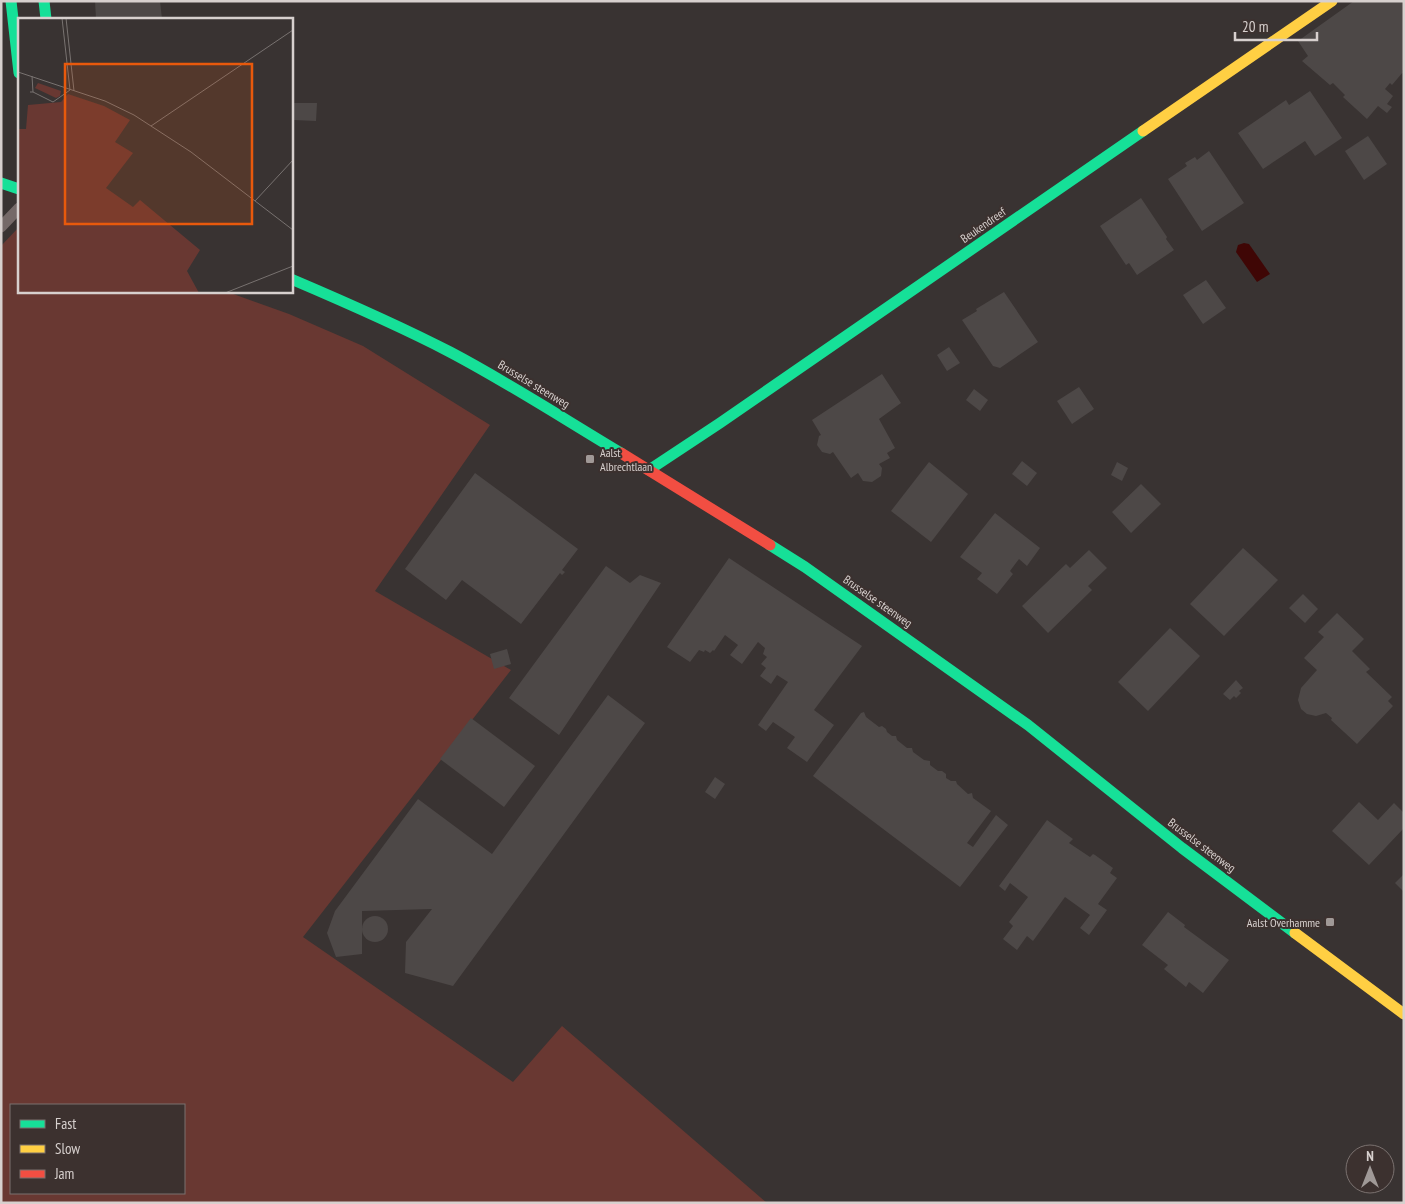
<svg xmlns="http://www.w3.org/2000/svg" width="1405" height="1204" font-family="'PT Sans Narrow',sans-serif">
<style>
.green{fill:#693832;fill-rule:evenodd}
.water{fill:#3f0605}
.building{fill:#4d4847}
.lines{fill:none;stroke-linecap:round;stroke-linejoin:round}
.lane{stroke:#756968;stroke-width:11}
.fast{stroke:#16e098;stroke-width:11}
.slow{stroke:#ffcf43;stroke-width:11}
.jam{stroke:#f24e42;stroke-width:11}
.poi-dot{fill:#a09997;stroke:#3c312f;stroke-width:2}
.labels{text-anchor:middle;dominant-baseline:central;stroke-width:4;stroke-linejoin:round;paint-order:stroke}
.street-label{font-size:12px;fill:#d7d0ce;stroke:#3c312f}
.poi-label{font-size:12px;fill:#d7d0ce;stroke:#3c312f;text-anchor:start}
.inset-road{fill:none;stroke:#787270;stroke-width:1}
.view{fill:#e8590c;fill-opacity:0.15;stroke:#e8590c;stroke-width:2.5}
.inset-edge{fill:none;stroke:#d7d0ce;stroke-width:2.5}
</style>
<rect width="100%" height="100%" fill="#393332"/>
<path class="green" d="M19,227V291H225L289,314L363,346L490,425L375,591L511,670L303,937L513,1082L562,1026L767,1203H1V246ZM11,1105H184V1193H11Z"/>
<polygon class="water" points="1244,243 1249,244 1270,274 1257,282 1236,252 1238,245"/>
<g class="building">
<polygon points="95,1 160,1 162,19 96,19"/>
<polygon points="1354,1 1404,1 1404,69 1402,71 1403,72 1392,85 1390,83 1385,89 1393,96 1387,104 1392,107 1387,113 1378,106 1367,119 1343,97 1345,95 1333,83 1330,85 1302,61 1308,56 1298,41"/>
<polygon points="1310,91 1342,138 1315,156 1305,141 1263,169 1238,133 1286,100 1289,105"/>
<polygon points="291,92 293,92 294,103 317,103 316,121 294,120 291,127"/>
<polygon points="1368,136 1387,164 1364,180 1345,151"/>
<polygon points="1209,151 1244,203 1202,231 1168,179 1187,166 1185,163 1195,157 1197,160"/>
<polygon points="1141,198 1167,237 1166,239 1174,250 1137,275 1129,263 1126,265 1100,226"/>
<polygon points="1206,280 1226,308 1203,324 1183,295"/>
<polygon points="1004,292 1038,342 1000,368 993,366 962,320 977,311 976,309"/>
<polygon points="949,347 960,363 947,371 937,355"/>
<polygon points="882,374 901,403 879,419 895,448 887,453 890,458 879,464 882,468 881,476 872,482 863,481 858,473 851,478 833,452 830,454 822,452 817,445 819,436 821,435 812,420"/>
<polygon points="1079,387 1094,409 1072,424 1057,401"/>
<polygon points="974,389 988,400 980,411 966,400"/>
<polygon points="1022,461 1037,473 1027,486 1012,474"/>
<polygon points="929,462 968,494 931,542 891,511"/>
<polygon points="1117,462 1128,468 1122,481 1111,475"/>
<polygon points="475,473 578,549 562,570 565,572 562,575 560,573 521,624 462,580 446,600 405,569"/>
<polygon points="1141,484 1161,504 1131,533 1112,512"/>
<polygon points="995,513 1040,548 1027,566 1019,559 1010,571 1013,574 997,594 977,579 982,573 960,557"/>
<polygon points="1243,548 1278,580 1224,636 1190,604"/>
<polygon points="1089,550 1107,568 1088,586 1092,590 1048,633 1022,606 1066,564 1070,568"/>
<polygon points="729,558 862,646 814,710 834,725 807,762 787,748 795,737 773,722 766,731 758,725 788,682 777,675 771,684 760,676 766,668 761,664 767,657 763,654 765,648 758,642 742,664 730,655 738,645 725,635 714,651 713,650 710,653 705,650 704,652 699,650 690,662 667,647"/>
<polygon points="606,566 630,583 640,575 661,583 559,735 509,698"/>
<polygon points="1303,594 1318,609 1305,623 1289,608"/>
<polygon points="1337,613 1364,639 1352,651 1370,669 1366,672 1392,697 1388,701 1393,706 1357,744 1331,720 1332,718 1326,713 1316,716 1307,714 1301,709 1298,700 1301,688 1317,670 1304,658 1324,637 1318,632"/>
<polygon points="1170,628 1200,656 1148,711 1118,682"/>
<polygon points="507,649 511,664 494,669 490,654"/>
<polygon points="1236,680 1243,688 1239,691 1241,693 1236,698 1234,696 1230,700 1223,694"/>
<polygon points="608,695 645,723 453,986 405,973 406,942 432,909 362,911 362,954 336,957 327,933 335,911 418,799 492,854"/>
<polygon points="864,712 866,717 879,727 882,726 886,729 887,732 892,736 896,736 897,740 907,748 912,748 913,752 924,760 930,761 930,765 938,771 942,771 946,774 946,778 951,781 956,781 957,784 968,794 972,793 973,798 991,811 967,843 973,847 996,815 1008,825 960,887 813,776 861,713"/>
<polygon points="471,718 535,766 504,807 440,759"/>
<polygon points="715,777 725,784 715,799 705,792"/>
<polygon points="1359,802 1378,820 1394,803 1404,813 1404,828 1369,865 1332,831"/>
<polygon points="1047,820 1073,839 1069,843 1090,857 1093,854 1095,855 1113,868 1110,873 1117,878 1098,904 1107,910 1089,935 1080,928 1090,915 1065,897 1033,941 1027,936 1017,950 1003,939 1013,926 1009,922 1028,897 1010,883 1005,891 999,886"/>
<polygon points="1404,874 1404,892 1395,883"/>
<polygon points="1168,912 1185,925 1184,927 1229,960 1203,993 1189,982 1186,987 1164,969 1168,965 1142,945"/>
<circle cx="375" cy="929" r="13"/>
</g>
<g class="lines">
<polyline class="lane" points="1,227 19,208"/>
<g class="fast">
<polyline points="11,1 19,73"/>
<polyline points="44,1 46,19"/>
<polyline points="1,183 19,189"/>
<path d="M291,279C345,302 398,325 450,352C509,383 564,419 621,453"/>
<polyline points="649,470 720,423 1143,131"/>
<polyline points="770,545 805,567 1028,725 1182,848 1295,933"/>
</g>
<g class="slow">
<polyline points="1143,131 1332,1"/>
<polyline points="1295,933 1404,1014"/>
</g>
<polyline class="jam" points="621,453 770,545"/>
</g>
<g class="poi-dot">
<rect x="585" y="454" width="10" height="10" rx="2.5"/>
<rect x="1325" y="917" width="10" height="10" rx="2.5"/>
</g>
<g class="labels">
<g class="street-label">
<text transform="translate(983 225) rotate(-35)">Beukendreef</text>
<text transform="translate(534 384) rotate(31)">Brusselse steenweg</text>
<text transform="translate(878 601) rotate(35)">Brusselse steenweg</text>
<text transform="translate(1202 845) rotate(37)">Brusselse steenweg</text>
</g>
<g class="poi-label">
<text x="600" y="452">Aalst<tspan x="600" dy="14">Albrechtlaan</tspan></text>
<text x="1320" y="922" text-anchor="end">Aalst Overhamme</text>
</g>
</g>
<g transform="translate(18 18)">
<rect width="275" height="275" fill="#393332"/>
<path d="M20,65L43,73L42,78L38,80L17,70ZM50,76L86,88L112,102L97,124L115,135L88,170L115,189L122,182L182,232L169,253L181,275H0V111H8L10,87L43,84Z" fill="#693832"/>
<path class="inset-road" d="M44,0L52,72M48,0L56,73M0,54L87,83L116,97L173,134L275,212M12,74H15L14,58M15,74L35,84L52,72M133,108L275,12M237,183L275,142M207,275L275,248"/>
<path class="view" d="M47,46H234V206H47Z"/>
<rect width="275" height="275" class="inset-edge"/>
</g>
<rect width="1405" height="1204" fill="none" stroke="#d7d0ce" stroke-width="5"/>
<rect x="10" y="1104" width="175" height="90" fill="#3c312f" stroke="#7a716f"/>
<rect x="20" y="1120" width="25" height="8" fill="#16e098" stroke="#7a716f"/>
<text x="55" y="1129" font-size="15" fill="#d7d0ce">Fast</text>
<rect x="20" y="1145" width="25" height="8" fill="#ffcf43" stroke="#7a716f"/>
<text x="55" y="1154" font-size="15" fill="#d7d0ce">Slow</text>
<rect x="20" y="1170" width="25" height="8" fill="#f24e42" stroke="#7a716f"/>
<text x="55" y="1179" font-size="15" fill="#d7d0ce">Jam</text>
<g transform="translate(1370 1169)"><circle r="24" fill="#3c312f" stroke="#7a716f"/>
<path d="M0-4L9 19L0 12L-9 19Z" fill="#a09997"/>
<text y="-8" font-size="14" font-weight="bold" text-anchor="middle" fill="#d7d0ce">N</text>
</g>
<path d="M1235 32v8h82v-8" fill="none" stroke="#d7d0ce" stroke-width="2.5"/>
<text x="1242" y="32" font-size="15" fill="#d7d0ce" stroke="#3c312f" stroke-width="4" paint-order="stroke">20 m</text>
</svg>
